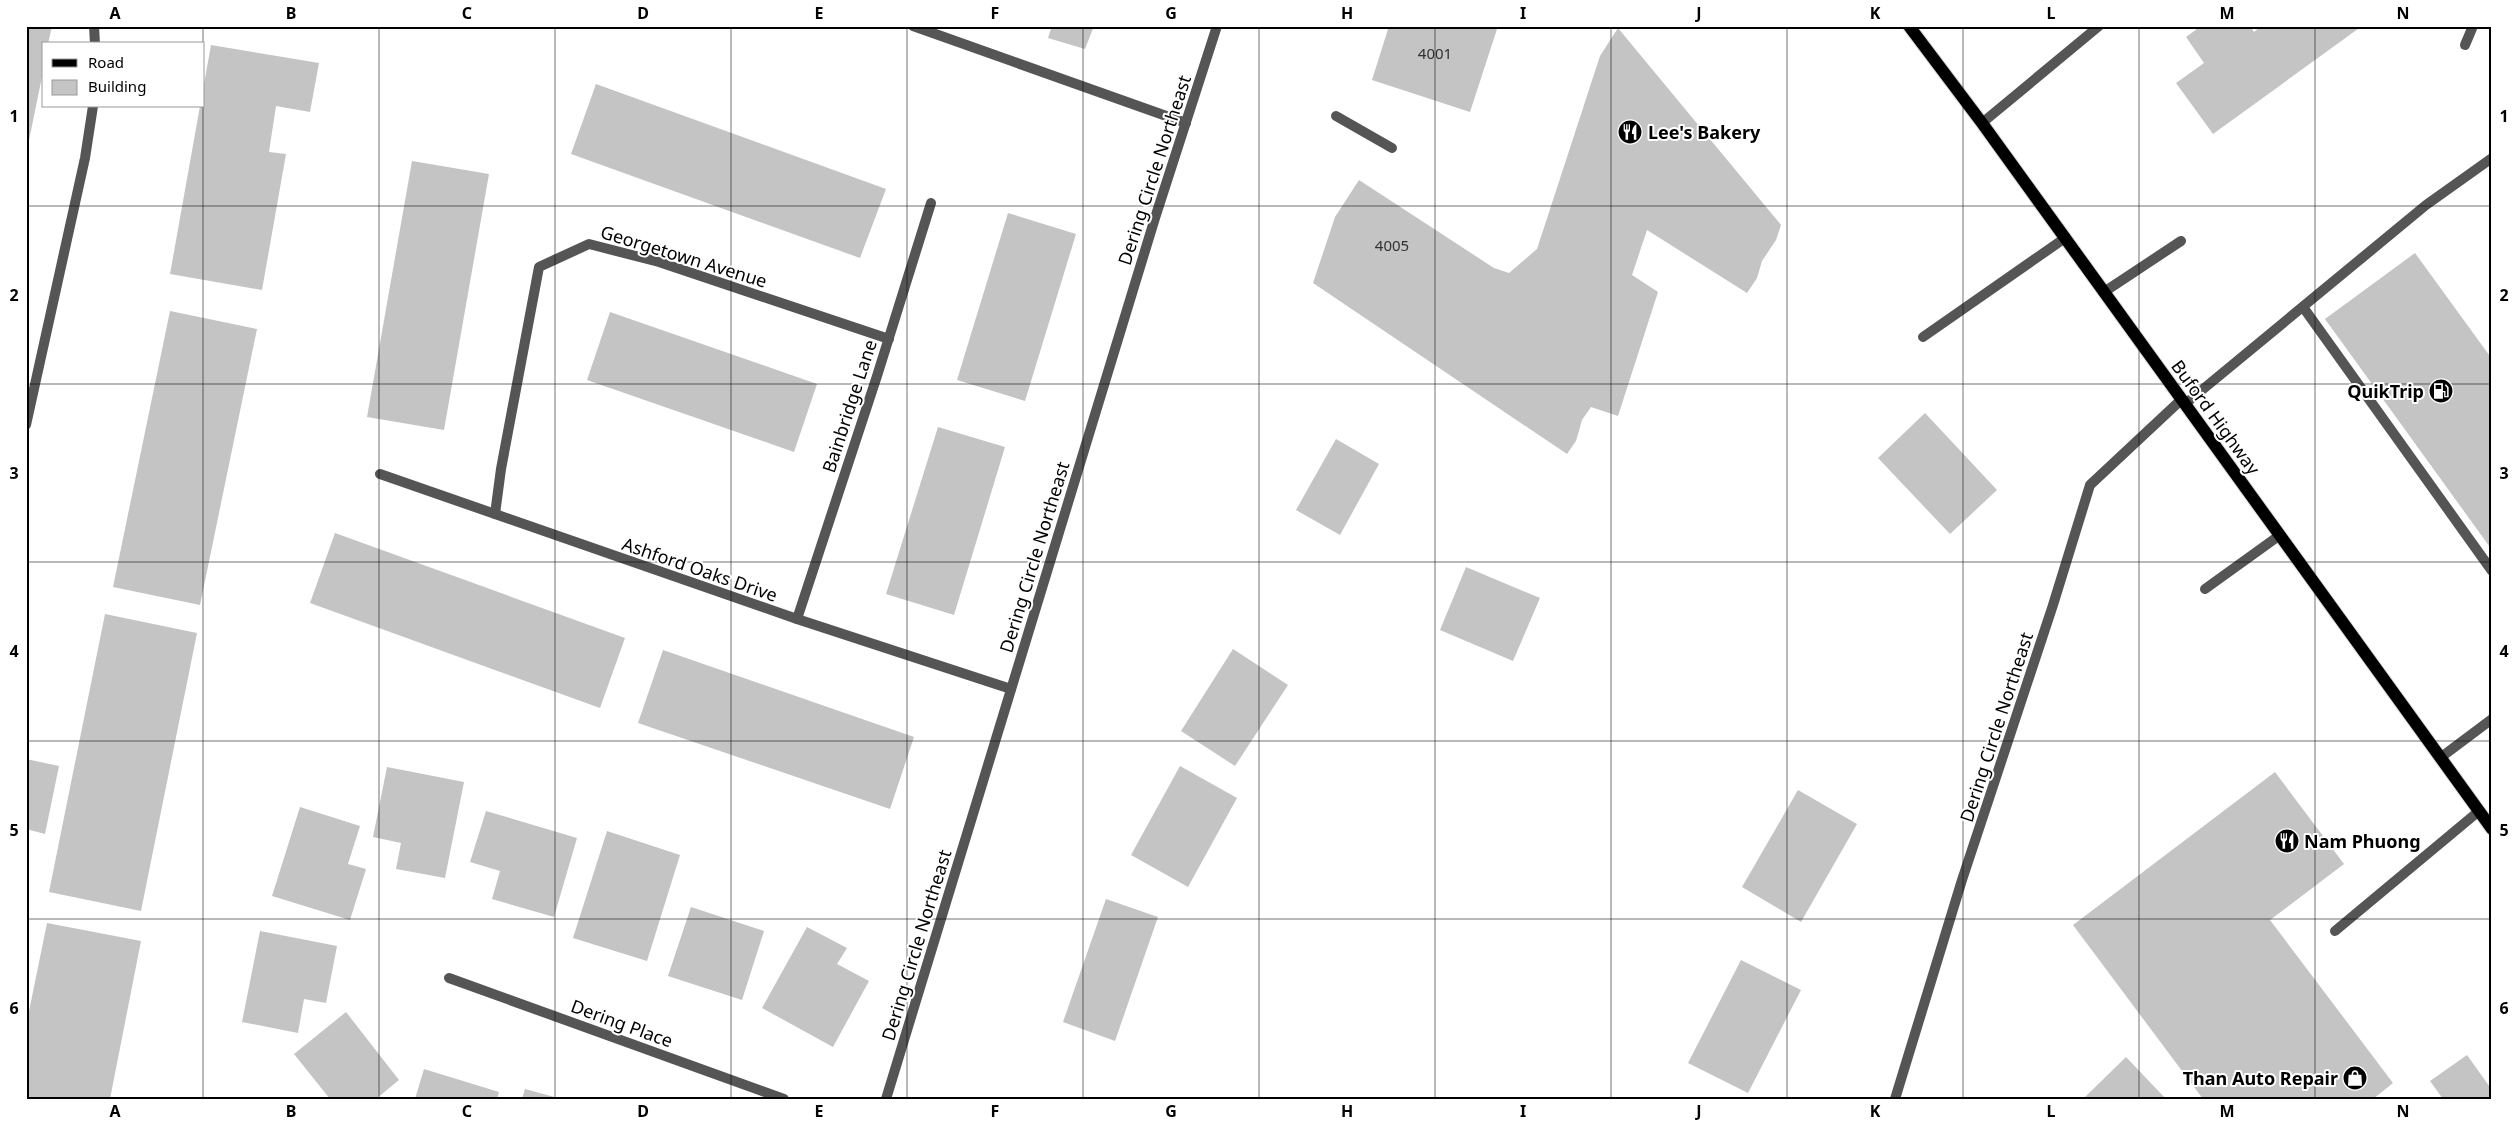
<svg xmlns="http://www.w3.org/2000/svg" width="2518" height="1125" font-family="'Noto Sans',sans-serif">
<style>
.building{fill:#c4c4c4}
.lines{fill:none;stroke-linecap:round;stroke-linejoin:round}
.primary-casing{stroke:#dbdbdb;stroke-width:14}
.lane{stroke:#555;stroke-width:10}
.street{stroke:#555;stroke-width:10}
.primary{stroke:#000;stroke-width:12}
.grid{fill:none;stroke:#000;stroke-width:1;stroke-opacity:0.55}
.labels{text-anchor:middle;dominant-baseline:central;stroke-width:4;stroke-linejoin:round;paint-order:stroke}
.number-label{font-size:15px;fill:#313131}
.poi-label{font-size:18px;font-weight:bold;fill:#000;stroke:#fff;text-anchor:start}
.street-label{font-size:18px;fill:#000;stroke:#fff}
.neatline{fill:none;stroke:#000;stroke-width:2}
.grid-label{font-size:16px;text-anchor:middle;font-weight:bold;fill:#000}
</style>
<rect width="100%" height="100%" fill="#fff"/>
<g class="building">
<polygon points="26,26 52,26 48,44 44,44 44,67 27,150"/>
<polygon points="1052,26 1094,26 1085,49 1048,38"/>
<polygon points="1389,26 1498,26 1470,112 1372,80"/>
<polygon points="2201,26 2250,26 2254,32 2261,26 2362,26 2213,134 2176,83 2204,63 2186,37"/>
<polygon points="1618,28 1781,225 1776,240 1762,261 1757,278 1747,293 1647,230 1632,275 1658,292 1618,416 1591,407 1582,420 1576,441 1567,454 1313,283 1335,217 1359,180 1494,268 1509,273 1537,249 1600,56"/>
<polygon points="211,45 319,63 310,112 276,106 269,152 286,154 262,290 170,274 200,106 204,106 204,84"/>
<polygon points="596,84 886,189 860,258 571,154"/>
<polygon points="412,161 489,174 444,430 367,417"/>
<polygon points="1008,213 1076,234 1025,401 957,380"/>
<polygon points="2415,253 2492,359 2492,550 2325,319"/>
<polygon points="170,311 257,329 200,605 113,587"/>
<polygon points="610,312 817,384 794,452 587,380"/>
<polygon points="1925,413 1997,490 1950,534 1878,458"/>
<polygon points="938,427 1005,447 954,615 886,594"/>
<polygon points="1336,439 1379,464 1340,535 1296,510"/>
<polygon points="335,533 625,638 600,708 310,603"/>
<polygon points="1466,567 1540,598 1513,661 1440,630"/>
<polygon points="105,614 197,633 141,911 49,892"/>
<polygon points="1233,649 1288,685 1235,766 1181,731"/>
<polygon points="663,650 914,737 890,809 638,723"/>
<polygon points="26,759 59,766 45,834 26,829"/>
<polygon points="1180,766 1237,798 1188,887 1131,855"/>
<polygon points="387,767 464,782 445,878 396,869 401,843 373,837"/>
<polygon points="2275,772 2344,864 2270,920 2393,1083 2373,1099 2203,1099 2073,925"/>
<polygon points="1798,790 1857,824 1801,922 1742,887"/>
<polygon points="300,807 360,826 348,864 366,869 350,920 272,896"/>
<polygon points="486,811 577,838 554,917 492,899 500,871 470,862"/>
<polygon points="607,831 680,855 647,961 573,938"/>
<polygon points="1106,899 1158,917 1115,1041 1063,1022"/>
<polygon points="691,907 764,931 742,1000 668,976"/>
<polygon points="47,923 141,941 110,1099 26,1099 26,1026"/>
<polygon points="807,927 847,948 837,964 869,981 833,1047 762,1008"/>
<polygon points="260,931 337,946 326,1003 304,999 298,1033 242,1022"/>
<polygon points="1741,960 1801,990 1748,1093 1688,1063"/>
<polygon points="346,1012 399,1080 376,1099 330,1099 294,1054"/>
<polygon points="2467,1055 2492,1090 2492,1099 2443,1099 2430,1081"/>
<polygon points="2126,1057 2166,1099 2083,1099"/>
<polygon points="424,1069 499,1092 497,1099 415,1099"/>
<polygon points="525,1089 558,1098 558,1099 522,1099"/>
</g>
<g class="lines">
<defs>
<polyline id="primary" points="1909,26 1982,123 2492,829"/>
</defs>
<use href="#primary" class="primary-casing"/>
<g class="lane">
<polyline points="913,26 1186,123"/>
<polyline points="2465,45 2473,26"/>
<polyline points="1336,116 1392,148"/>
<polyline points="1982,123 2099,26"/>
<polyline points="2104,292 2181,241"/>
<polyline points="2303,307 2492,571"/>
<polyline points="1923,337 2065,238"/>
<polyline points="2185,404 2426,205 2492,158"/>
<polyline points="2205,589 2280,535"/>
<polyline points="2440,758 2492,719"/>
<polyline points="2335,931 2479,811"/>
</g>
<g class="street">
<polyline points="94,26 95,44"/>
<polyline points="26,425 85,158 93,106"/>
<polyline points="380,474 797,619 1011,689"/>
<polyline points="495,514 501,469 539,267 589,244 659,262 889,339"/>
<polyline points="797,619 877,376 931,203"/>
<polyline points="449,978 784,1099"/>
<polyline points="886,1099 1155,218 1217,26"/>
<polyline points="1895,1099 1962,880 2053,605 2090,485 2182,399"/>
</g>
<use href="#primary" class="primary"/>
</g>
<path class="grid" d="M203,26V44M379,26V1099M555,26V1099M731,26V1099M907,26V1099M1083,26V1099M1259,26V1099M1435,26V1099M1611,26V1099M1787,26V1099M1963,26V1099M2139,26V1099M2315,26V1099M203,106V1099M26,206H2492M26,384H2492M26,562H2492M26,741H2492M26,919H2492"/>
<defs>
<symbol id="restaurant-disc" viewBox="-11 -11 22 22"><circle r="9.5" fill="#000" stroke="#fff"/><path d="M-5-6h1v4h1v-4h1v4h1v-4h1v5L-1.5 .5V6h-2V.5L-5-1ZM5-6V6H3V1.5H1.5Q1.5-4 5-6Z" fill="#fff"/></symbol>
<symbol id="fuel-disc" viewBox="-11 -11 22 22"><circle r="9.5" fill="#000" stroke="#fff"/><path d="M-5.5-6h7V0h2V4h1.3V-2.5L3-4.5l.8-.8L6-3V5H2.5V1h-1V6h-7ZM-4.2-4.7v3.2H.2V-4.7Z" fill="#fff"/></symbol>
<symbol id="shop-disc" viewBox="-11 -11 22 22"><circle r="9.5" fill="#000" stroke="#fff"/><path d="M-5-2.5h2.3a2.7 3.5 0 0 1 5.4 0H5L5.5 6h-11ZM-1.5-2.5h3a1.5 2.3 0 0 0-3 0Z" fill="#fff"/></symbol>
</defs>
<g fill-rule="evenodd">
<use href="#restaurant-disc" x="1616" y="118" width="28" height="28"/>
<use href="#fuel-disc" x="2427" y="377" width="28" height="28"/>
<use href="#restaurant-disc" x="2273" y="827" width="28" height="28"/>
<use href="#shop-disc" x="2341" y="1064" width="28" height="28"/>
</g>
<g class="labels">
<g class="number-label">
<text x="1435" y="53">4001</text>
<text x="1392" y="245">4005</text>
</g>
<g class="poi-label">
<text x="1648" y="132">Lee's Bakery</text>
<text x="2424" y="391" text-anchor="end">QuikTrip</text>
<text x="2304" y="841">Nam Phuong</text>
<text x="2338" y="1078" text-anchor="end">Than Auto Repair</text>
</g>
<g class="street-label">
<text transform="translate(1154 170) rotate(-72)">Dering Circle Northeast</text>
<text transform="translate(684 256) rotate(17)">Georgetown Avenue</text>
<text transform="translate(849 406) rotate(-72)">Bainbridge Lane</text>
<text transform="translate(2216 417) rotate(54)">Buford Highway</text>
<text transform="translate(1034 557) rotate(-73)">Dering Circle Northeast</text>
<text transform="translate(700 569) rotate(19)">Ashford Oaks Drive</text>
<text transform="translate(1996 727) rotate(-72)">Dering Circle Northeast</text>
<text transform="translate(916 945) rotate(-73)">Dering Circle Northeast</text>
<text transform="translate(622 1023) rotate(20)">Dering Place</text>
</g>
</g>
<rect width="2518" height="1125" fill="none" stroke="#ffffff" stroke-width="55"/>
<rect x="42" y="42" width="162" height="65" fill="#ffffff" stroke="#999999"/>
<rect x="52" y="59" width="25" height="8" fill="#000000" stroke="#999999"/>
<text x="88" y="68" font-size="15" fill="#000000">Road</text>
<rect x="52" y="80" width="25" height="15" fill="#c4c4c4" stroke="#999999"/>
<text x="88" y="92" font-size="15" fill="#000000">Building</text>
<rect x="28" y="28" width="2462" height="1070" class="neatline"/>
<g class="grid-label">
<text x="115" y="19">A</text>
<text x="291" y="19">B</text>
<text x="467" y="19">C</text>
<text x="643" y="19">D</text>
<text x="819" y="19">E</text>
<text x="995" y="19">F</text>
<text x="1171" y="19">G</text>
<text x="1347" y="19">H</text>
<text x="1523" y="19">I</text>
<text x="1699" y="19">J</text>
<text x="1875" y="19">K</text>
<text x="2051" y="19">L</text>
<text x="2227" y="19">M</text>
<text x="2403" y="19">N</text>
<text x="14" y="122">1</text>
<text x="2504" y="122">1</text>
<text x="14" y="301">2</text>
<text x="2504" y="301">2</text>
<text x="14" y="479">3</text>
<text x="2504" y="479">3</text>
<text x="14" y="657">4</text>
<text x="2504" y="657">4</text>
<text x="14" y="836">5</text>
<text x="2504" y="836">5</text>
<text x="14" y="1014">6</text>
<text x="2504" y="1014">6</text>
<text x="115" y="1117">A</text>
<text x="291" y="1117">B</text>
<text x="467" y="1117">C</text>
<text x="643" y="1117">D</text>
<text x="819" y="1117">E</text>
<text x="995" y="1117">F</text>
<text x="1171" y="1117">G</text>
<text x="1347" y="1117">H</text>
<text x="1523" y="1117">I</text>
<text x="1699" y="1117">J</text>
<text x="1875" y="1117">K</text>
<text x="2051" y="1117">L</text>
<text x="2227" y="1117">M</text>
<text x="2403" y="1117">N</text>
</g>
</svg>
